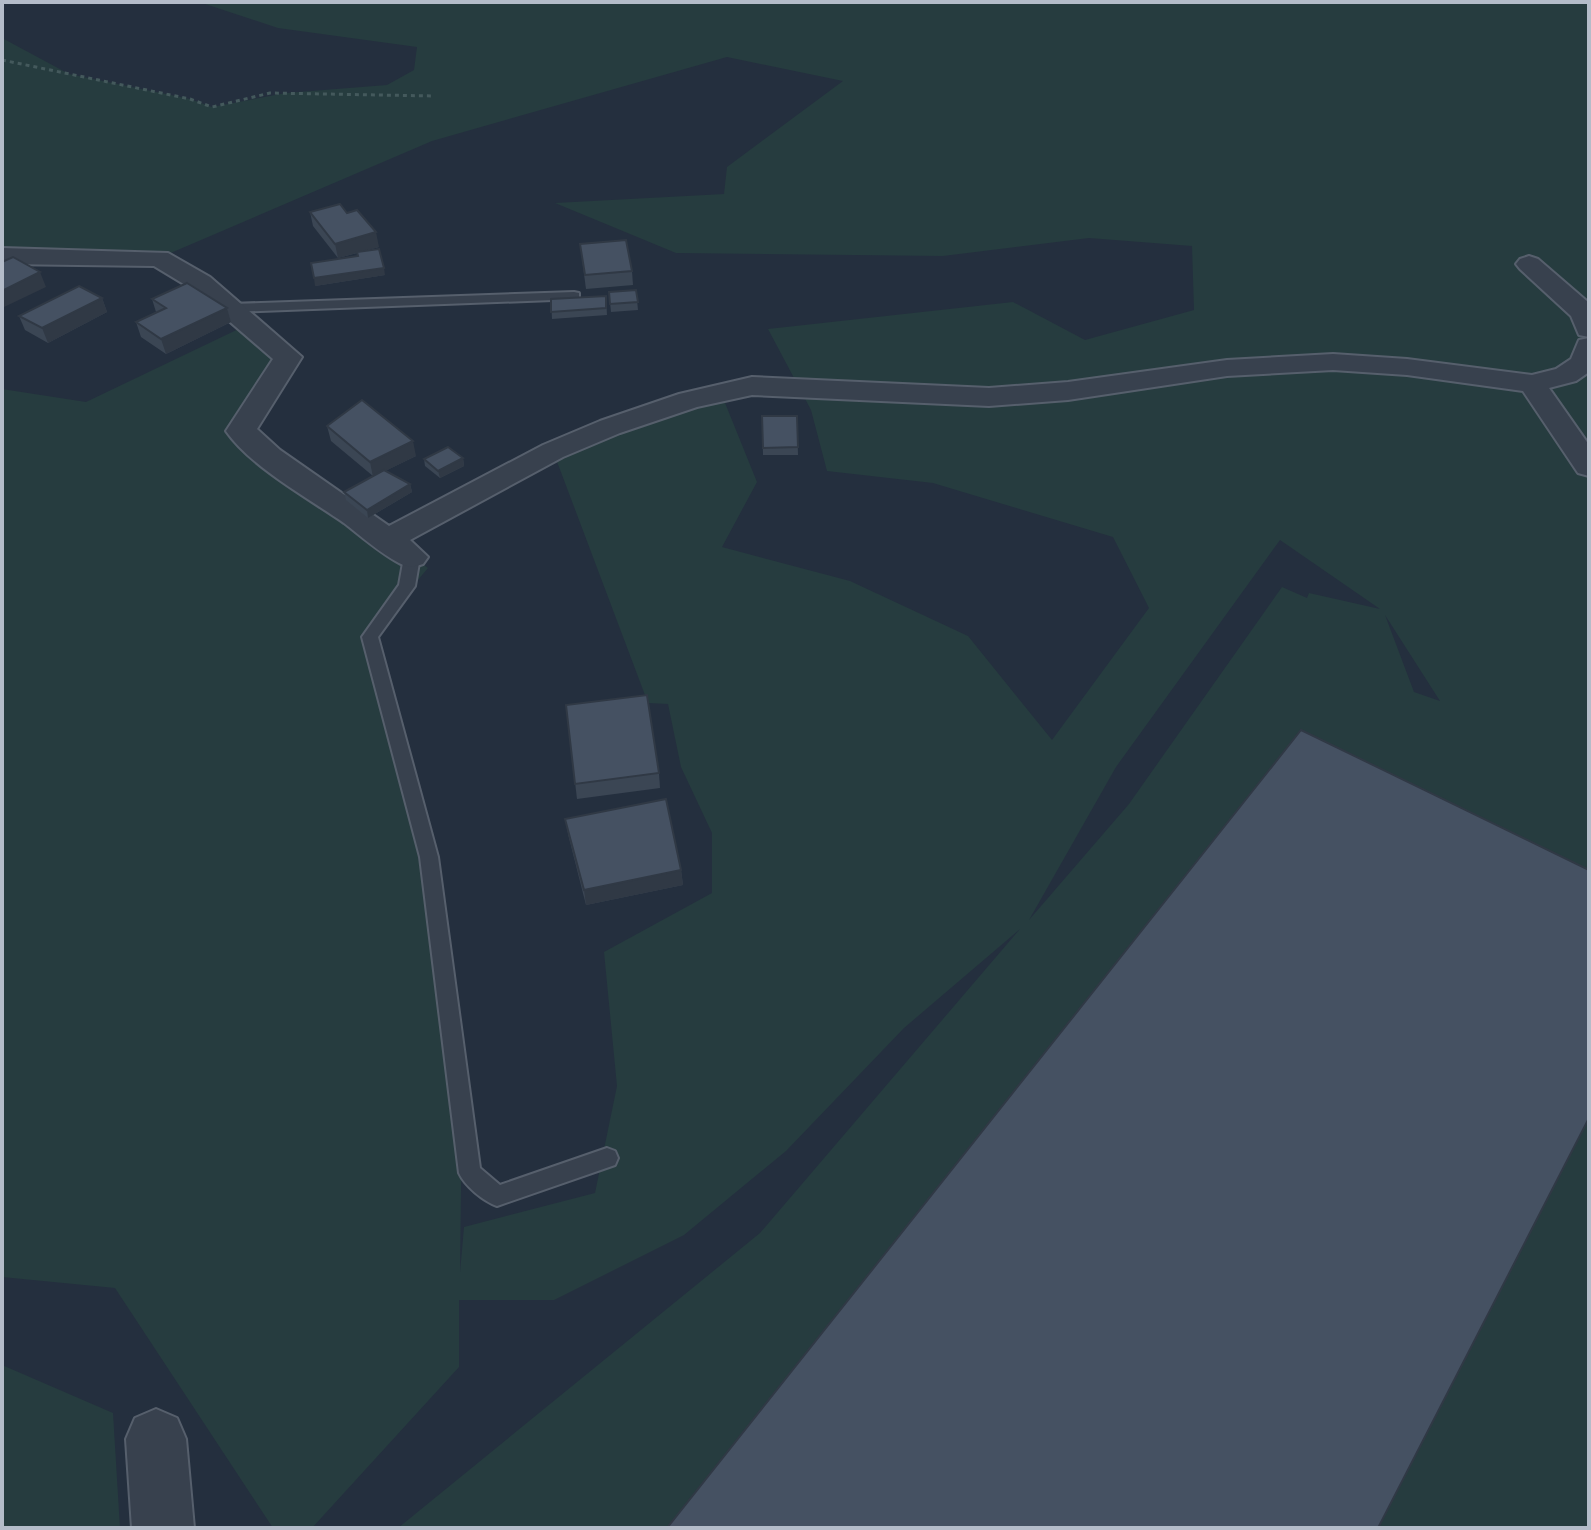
<svg xmlns="http://www.w3.org/2000/svg" width="1591" height="1530" font-family="Quicksand,sans-serif">
<style>
.green{fill:#263c3f;fill-rule:evenodd}
.lines{fill:none;stroke-linecap:round;stroke-linejoin:round}
.service-casing{stroke:#565f6c;stroke-width:4}
.minor-casing{stroke:#565f6c;stroke-width:4}
.tertiary-casing{stroke:#565f6c;stroke-width:4}
.path{stroke:#44595c;stroke-width:3;stroke-dasharray:4 4;stroke-linecap:butt}
.service{fill:#38414e;fill-rule:evenodd}
.minor{fill:#38414e;fill-rule:evenodd}
.tertiary{fill:#38414e;fill-rule:evenodd}
.wall{fill:#3b4654}
.shaded-wall{fill:#303945}
.building{fill:#455162;stroke:#303945;stroke-width:2}
</style>
<rect width="100%" height="100%" fill="#242f3e"/>
<g class="green">
<path d="M199,2H1589V1528H398L760,1233L1020,929L904,1028L786,1151L684,1235L554,1300H459V1367L312,1528H273L115,1288L2,1277V389L86,402L249,324L288,357L242,431L428,568L370,637L398,741L462,1110L460,1273L464,1227L595,1193L617,1086L604,952L712,893V833L681,767L668,704L648,703L553,451L721,393L757,482L722,547L850,581L968,636L1052,740L1149,608L1113,537L933,483L827,471L811,410L768,329L1013,302L1085,340L1194,310L1192,246L1089,238L943,256L676,253L555,203L724,194L727,167L843,81L727,57L432,141L159,258L2,256V38L69,74L190,99L212,107L286,93L387,85L414,70L417,47L278,28ZM1280,540L1380,609L1309,593L1307,598L1282,587L1129,804L1029,920L1116,767ZM1385,615L1440,701L1414,692Z"/>
<polygon points="2,1365 113,1413 120,1528 2,1528"/>
</g>
<g class="lines">
<defs>
<g id="service">
<polygon points="574,292 579,293 579,299 231,312 224,308 231,304"/>
<path d="M412,552L420,557L415,586L378,637L438,857L480,1168L500,1185L607,1148L615,1151L618,1158L615,1165L497,1206C483,1201 465,1186 459,1173L420,857L362,637L399,585L404,557Z"/>
</g>
<g id="minor">
<path d="M2,248L168,253L210,277L302,357L257,429L280,450L389,526L543,445L600,421L679,394L752,377L989,388L1068,382L1227,360L1333,354L1407,359L1532,375L1556,369L1571,359L1579,340L1589,338V372L1576,381L1549,388L1589,445V476L1578,473L1523,391L1407,375L1333,370L1227,376L1068,400L989,406L752,395L697,407L620,433L563,457L410,540L428,557L423,564C414,567 408,568 399,563C380,553 362,537 344,523C308,498 251,467 226,431L273,359L192,289L154,266L2,264Z"/>
<polygon points="1529,256 1538,259 1589,303 1589,337 1579,335 1571,316 1520,269 1516,264 1520,259"/>
</g>
<polygon id="tertiary" points="156,1409 177,1418 186,1439 194,1528 132,1528 126,1439 135,1418"/>
</defs>
<use href="#service" class="service-casing"/>
<use href="#minor" class="minor-casing"/>
<use href="#tertiary" class="tertiary-casing"/>
<polyline class="path" points="2,60 190,99 212,107 270,93 434,96"/>
<use href="#service" class="service"/>
<use href="#minor" class="minor"/>
<use href="#tertiary" class="tertiary"/>
</g>
<g class="wall">
<polygon points="310,212 347,213 379,247 360,252 385,275 315,286 358,256 357,253 338,258 313,226"/>
<polygon points="580,244 632,271 633,285 586,289"/>
<polygon points="636,290 638,310 611,312 609,292"/>
<polygon points="606,296 607,315 552,319 551,299"/>
<polygon points="102,298 107,312 48,343 25,330 19,316"/>
<polygon points="152,299 227,308 231,322 166,354 141,337 136,322 156,312"/>
<polygon points="762,416 797,416 798,455 763,455"/>
<polygon points="327,426 416,456 385,471 410,484 412,492 368,518 346,500 344,492 373,476 331,441"/>
<polygon points="463,458 464,466 440,478 425,466 424,459"/>
<polygon points="566,705 659,773 660,788 577,799"/>
<polygon points="565,819 681,870 683,885 586,905 568,834"/>
</g>
<g class="shaded-wall">
<polygon points="376,232 379,247 338,258 335,244"/>
<polygon points="384,268 385,275 315,286 314,278"/>
<polygon points="40,272 46,287 2,308 2,291"/>
<polygon points="102,298 107,312 48,343 42,328"/>
<polygon points="227,308 231,322 166,354 161,339"/>
<polygon points="413,441 416,456 373,477 370,462"/>
<polygon points="463,458 464,466 440,478 438,471"/>
<polygon points="410,484 412,492 368,518 367,510"/>
<polygon points="681,870 683,885 586,905 584,890"/>
</g>
<g class="building">
<polygon points="340,204 347,213 357,210 376,232 335,244 310,212"/>
<polygon points="626,240 632,271 585,275 580,244"/>
<polygon points="379,249 384,268 314,278 311,263 358,256 357,252"/>
<polygon points="13,257 40,272 2,291 2,262"/>
<polygon points="187,283 227,308 161,339 136,322 166,308 152,299"/>
<polygon points="79,286 102,298 42,328 19,316"/>
<polygon points="636,290 638,302 610,304 609,292"/>
<polygon points="606,296 606,308 551,312 551,299"/>
<polygon points="362,400 413,441 370,462 327,426"/>
<polygon points="762,416 797,416 798,447 763,448"/>
<polygon points="448,447 463,458 438,471 424,459"/>
<polygon points="384,470 410,484 367,510 344,492"/>
<polygon points="647,695 659,773 575,784 566,705"/>
<polygon points="1301,730 1589,870 1589,1118 1378,1528 667,1528"/>
<polygon points="666,799 681,870 584,890 565,819"/>
</g>
<rect width="1591" height="1530" fill="none" stroke="#b4bcc9" stroke-width="8"/>
</svg>
